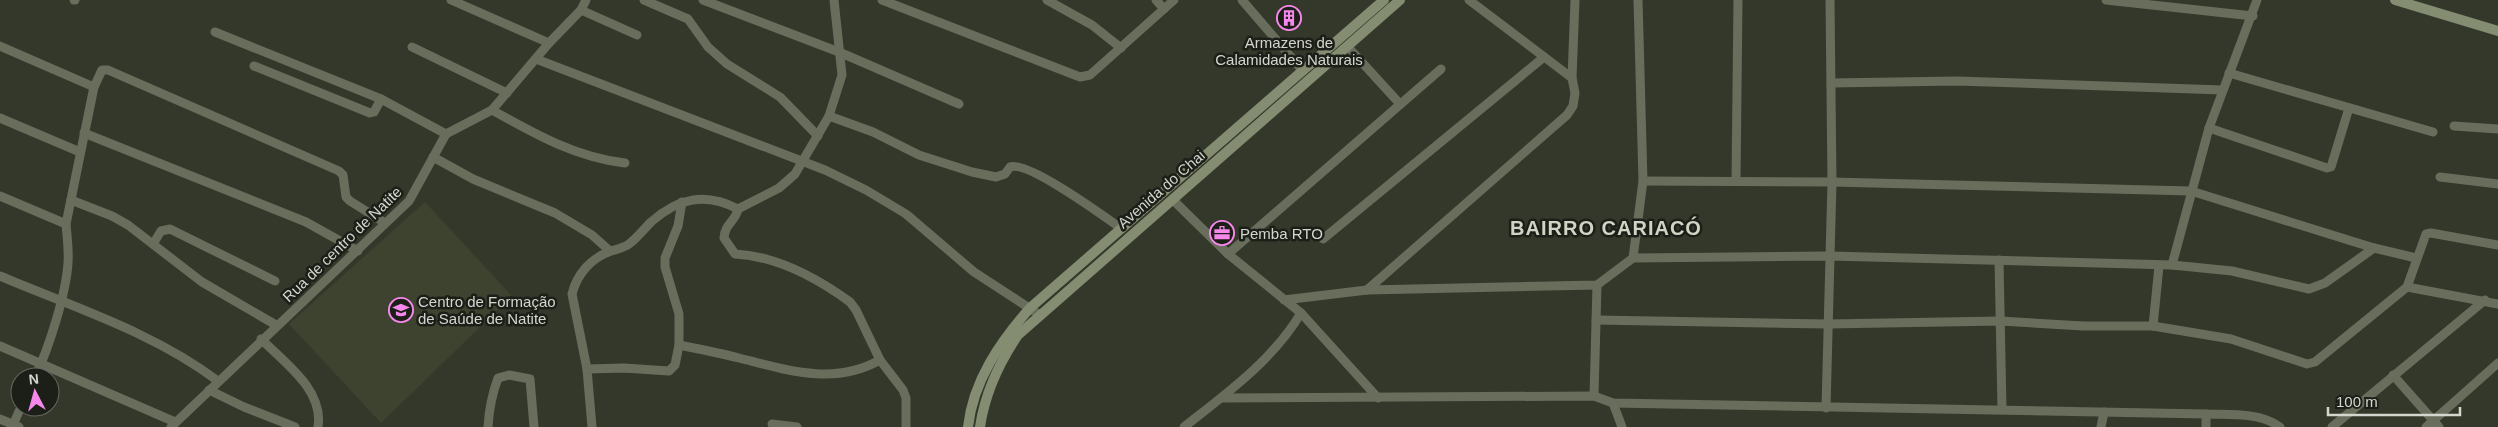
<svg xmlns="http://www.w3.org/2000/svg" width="2498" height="427" font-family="Helvetica,sans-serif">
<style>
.built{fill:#3e4330}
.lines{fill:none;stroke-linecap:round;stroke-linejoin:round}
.minor{stroke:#686d5c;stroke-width:9}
.secondary{stroke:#848c71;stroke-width:10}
.labels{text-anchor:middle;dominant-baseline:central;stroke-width:5;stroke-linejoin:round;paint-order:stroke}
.poi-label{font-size:15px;fill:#d4d6ce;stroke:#1c1e18;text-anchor:start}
.street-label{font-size:15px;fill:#d4d6ce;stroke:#1c1e18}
.district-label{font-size:20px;font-weight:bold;letter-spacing:1px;fill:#cfd4c4;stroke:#1c1e18}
</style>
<rect width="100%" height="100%" fill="#34382a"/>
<polygon class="built" points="425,202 512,296 381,423 289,324"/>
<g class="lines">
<g class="minor">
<polyline points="74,0 75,0"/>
<polyline points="644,0 688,19 708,47 727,64 780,97 818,136"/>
<polyline points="703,0 839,52 959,104"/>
<polyline points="882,0 1080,77 1090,75 1174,0"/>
<polyline points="1047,0 1092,25 1121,48"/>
<polyline points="1156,0 1164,9"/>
<polyline points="1242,0 1303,71"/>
<polyline points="1469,0 1572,78"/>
<polyline points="2106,0 2253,16"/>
<polyline points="581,10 637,35"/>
<polyline points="215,32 381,99"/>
<polyline points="549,43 581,10 586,0"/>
<polyline points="0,46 94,87"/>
<polyline points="1347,46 1400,104"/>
<polyline points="412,47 507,93"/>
<polyline points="536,59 825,170 866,190 906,214 974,272 1040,315"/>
<polyline points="254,66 370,113 374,112 381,99 446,134"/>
<polyline points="2229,73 2433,132"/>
<polyline points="1831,83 1957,81 2223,90"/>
<path d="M492,110C535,134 575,157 625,163"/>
<polyline points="829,116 842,75 834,0"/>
<polyline points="0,118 80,152"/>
<polyline points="2454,126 2498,129"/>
<polyline points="2209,128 2327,168 2331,167 2349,108"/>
<polyline points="84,133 306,222 358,251"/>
<polyline points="433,157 473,179 555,213 592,235 610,251"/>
<polyline points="2440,177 2498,184"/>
<polyline points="1643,181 1832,182 2191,191 2374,248 2416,258"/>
<polyline points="1736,181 1738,0"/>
<polyline points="0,196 66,224 94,87 102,70 108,70 339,171 343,175 346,197 350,201 385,223"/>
<polyline points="71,200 112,216 128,225 202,282 276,325"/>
<polyline points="1173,200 1228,254 1301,313 1378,398"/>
<polyline points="1323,239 1544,57"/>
<polyline points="153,244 161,231 170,229 275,281"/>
<polyline points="1228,254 1441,69"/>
<polyline points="1633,258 1643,181 1638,0"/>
<polyline points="1999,260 2002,409"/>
<polyline points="2172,265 2209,128 2257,0"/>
<path d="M0,276C73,307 153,332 218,381"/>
<polyline points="2407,287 2498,304"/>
<polyline points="1367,290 1567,115 1573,106 1575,93 1572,78 1575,0"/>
<polyline points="1284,300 1367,290 1597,285 1633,258 1830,256 2172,265 2232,271 2309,289 2325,283 2374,248"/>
<polyline points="1596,320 1828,324 2000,321 2083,326 2153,326 2231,339 2307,364 2315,362 2407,287 2426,234 2431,233 2498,245"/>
<polyline points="2153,326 2159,266"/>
<path d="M261,339C285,363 324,390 318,427"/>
<path d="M679,345C699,349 719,353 739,358C787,370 834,386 880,360"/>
<polyline points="0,346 175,422"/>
<path d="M587,369L572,294C577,274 591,258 611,251C617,249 624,248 629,244C637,238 644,229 651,222C678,198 705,192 738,209"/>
<polyline points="2393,375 2439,427"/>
<path d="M35,377C49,348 66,294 68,263C69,250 67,237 66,224"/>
<polyline points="209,390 244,407 295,427"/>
<polyline points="1594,396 1597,285"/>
<path d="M1221,398L1594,396L1613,403L2206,414C2229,415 2260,412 2280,427"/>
<polyline points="1613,403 1622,427"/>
<polyline points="1826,408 1832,182 1830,0"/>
<polyline points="2206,414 2206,427"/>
<polyline points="0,419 19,427"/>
<polyline points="772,424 797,427"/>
<polyline points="12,427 21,407"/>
<polyline points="171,427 409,201 446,134 492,110 549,43 451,0"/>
<path d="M488,427C489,410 492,394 498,378L509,375L530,379L534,427"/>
<polyline points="592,427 587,369 624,368 669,371 675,365 679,345 679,314 665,267 665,258 678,226 682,202"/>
<path d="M906,427V398L903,390L880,360L856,310L850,302C817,278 776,256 735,254L724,238C725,223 736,221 738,209L779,188L795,174L829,116L873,132L919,155L972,172L996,177L1005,174L1010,167C1027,160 1105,217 1122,229"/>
<path d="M1184,427C1227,393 1273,360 1301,313"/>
<polyline points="2101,427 2104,412"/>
<polyline points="2332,427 2485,300"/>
<polyline points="2426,427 2498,363"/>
</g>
<g class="secondary">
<polyline points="2395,0 2498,31"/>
<path d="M968,427C973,381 1000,342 1030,308L1384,0"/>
<path d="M980,427C985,393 999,363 1018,335L1400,0"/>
</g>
</g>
<defs>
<symbol id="building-ring" viewBox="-11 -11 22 22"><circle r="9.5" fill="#1c1e18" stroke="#f788eb" stroke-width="1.5"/><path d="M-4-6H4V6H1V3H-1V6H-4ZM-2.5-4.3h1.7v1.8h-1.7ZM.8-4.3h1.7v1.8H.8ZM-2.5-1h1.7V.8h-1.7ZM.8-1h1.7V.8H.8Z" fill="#f788eb"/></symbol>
<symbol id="office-ring" viewBox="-11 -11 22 22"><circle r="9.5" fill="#1c1e18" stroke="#f788eb" stroke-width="1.5"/><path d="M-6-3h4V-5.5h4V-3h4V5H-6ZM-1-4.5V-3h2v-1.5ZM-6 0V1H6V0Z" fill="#f788eb"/></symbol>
<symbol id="school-ring" viewBox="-11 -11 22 22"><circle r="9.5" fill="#1c1e18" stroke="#f788eb" stroke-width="1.5"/><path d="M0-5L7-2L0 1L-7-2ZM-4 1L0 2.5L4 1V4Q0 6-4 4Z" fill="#f788eb"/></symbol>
</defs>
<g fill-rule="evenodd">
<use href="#building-ring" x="1275" y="4" width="28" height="28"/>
<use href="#office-ring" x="1208" y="219" width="28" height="28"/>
<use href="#school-ring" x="387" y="296" width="28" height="28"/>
</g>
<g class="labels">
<g class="poi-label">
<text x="1289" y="42" text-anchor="middle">Armazens de<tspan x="1289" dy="17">Calamidades Naturais</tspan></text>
<text x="1240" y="233">Pemba RTO</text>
<text x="418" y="301">Centro de Formação<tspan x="418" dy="17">de Saúde de Natite</tspan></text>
</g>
<g class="street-label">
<text transform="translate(1161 189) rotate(-41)">Avenida do Chai</text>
<text transform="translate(342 244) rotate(-44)">Rua de centro de Natite</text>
</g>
<g class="district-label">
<text x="1606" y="228">BAIRRO CARIACÓ</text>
</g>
</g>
<g transform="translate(35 392) rotate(354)"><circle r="24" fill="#1c1e18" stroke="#666861"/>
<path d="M0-4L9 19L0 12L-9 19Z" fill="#f788eb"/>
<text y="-8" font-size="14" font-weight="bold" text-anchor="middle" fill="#d4d6ce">N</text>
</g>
<path d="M2328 407v8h132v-8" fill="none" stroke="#d4d6ce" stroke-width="2.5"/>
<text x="2336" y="407" font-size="15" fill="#d4d6ce" stroke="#1c1e18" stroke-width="4" paint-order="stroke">100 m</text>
</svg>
